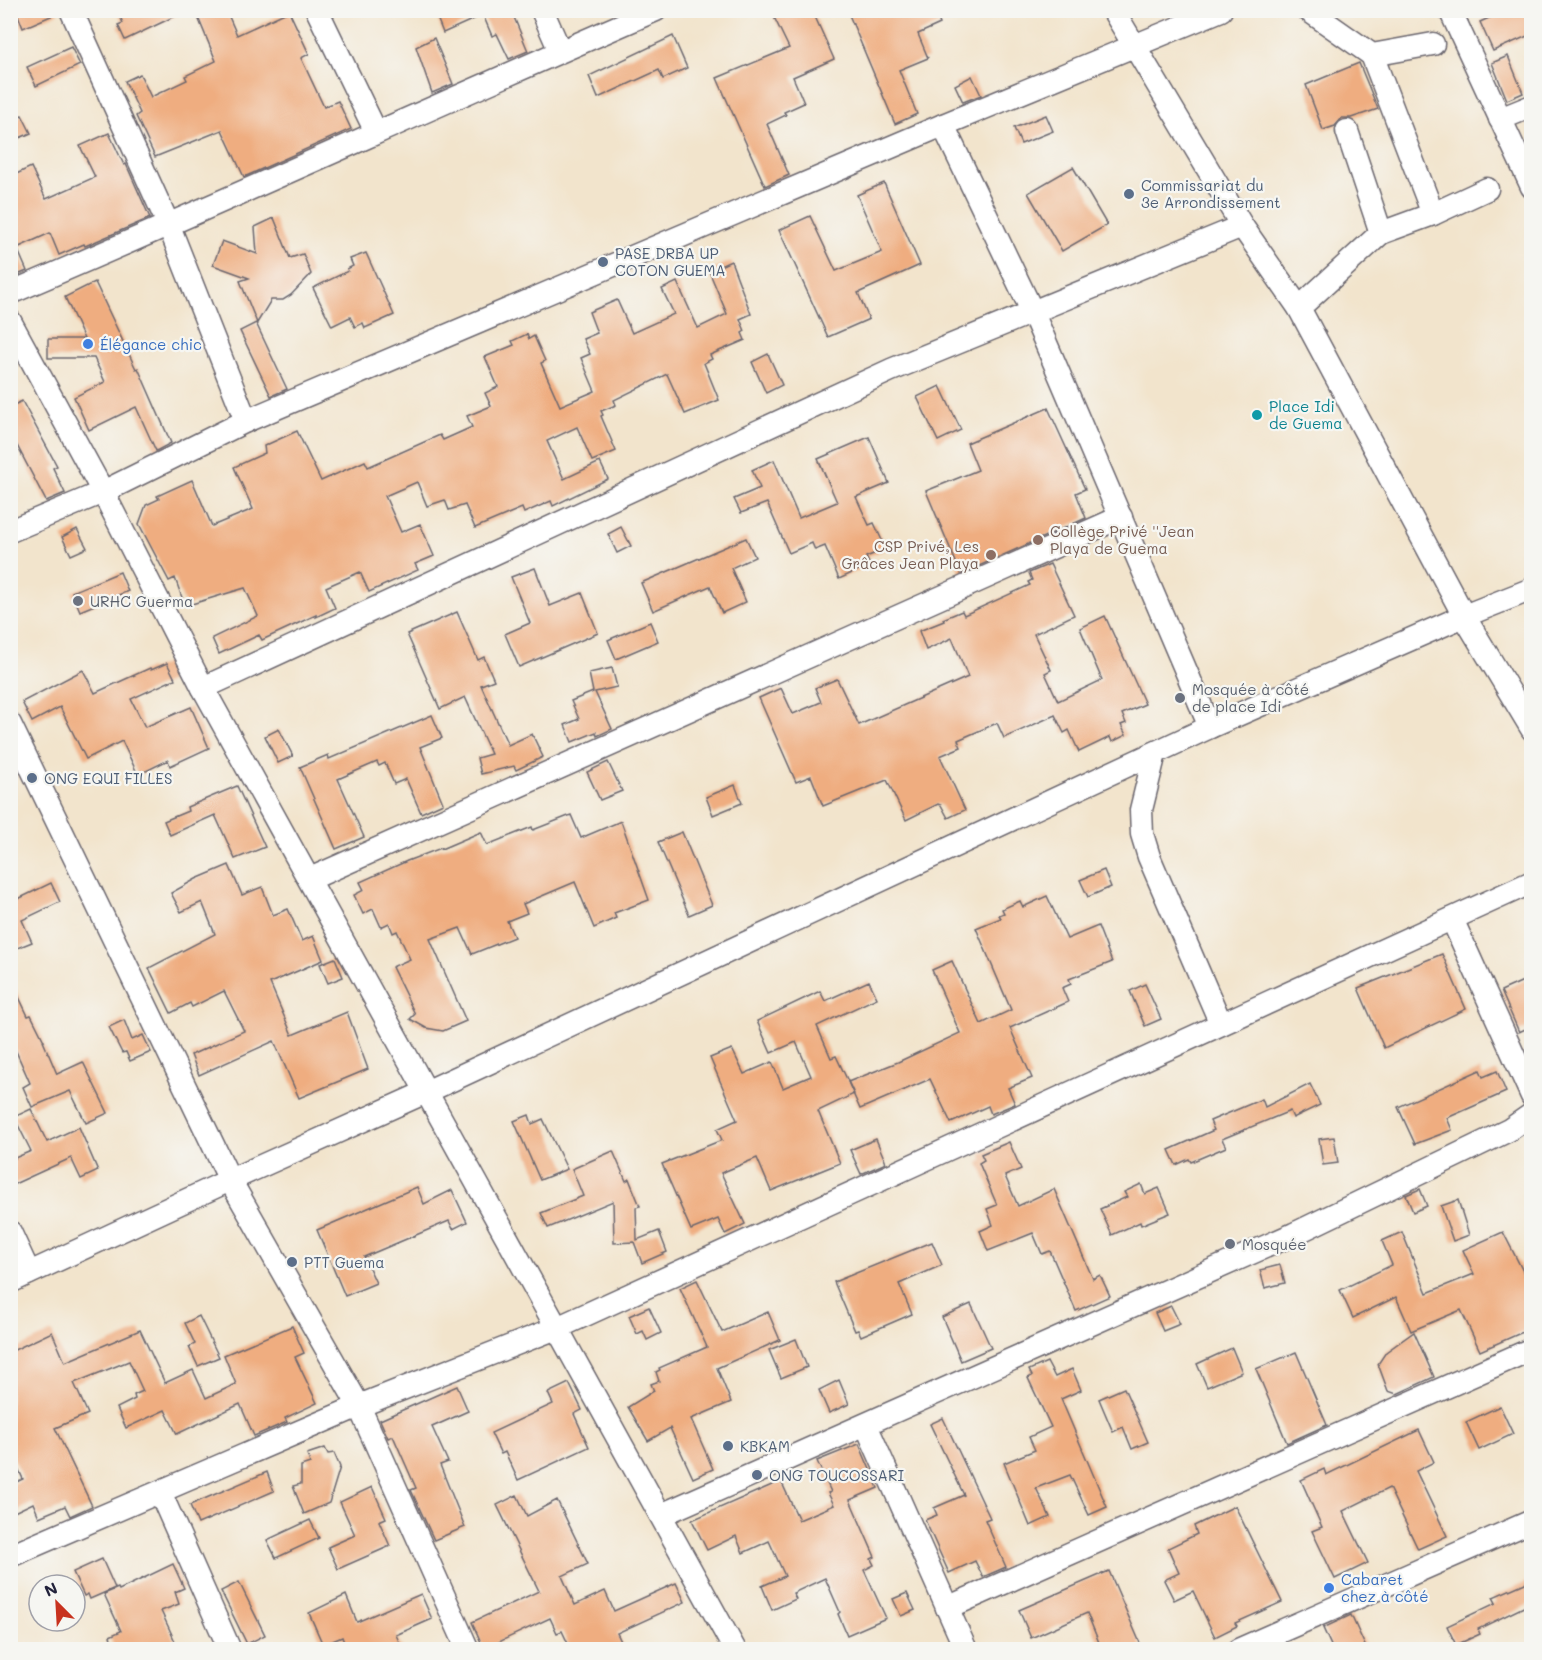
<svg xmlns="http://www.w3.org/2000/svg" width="1542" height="1660" font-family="Mali,sans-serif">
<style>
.building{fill:#efad80}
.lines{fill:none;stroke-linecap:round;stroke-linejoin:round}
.minor-casing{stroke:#6b666e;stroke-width:25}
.minor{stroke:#fff;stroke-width:22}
.service-dot{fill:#5c6f8a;stroke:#f6f6f2;stroke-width:2}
.shop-dot{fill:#3f7fe0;stroke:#f6f6f2;stroke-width:2}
.culture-dot{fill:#0f9aa8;stroke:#f6f6f2;stroke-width:2}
.education-dot{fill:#8d6e63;stroke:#f6f6f2;stroke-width:2}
.worship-dot{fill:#6b7280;stroke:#f6f6f2;stroke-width:2}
.labels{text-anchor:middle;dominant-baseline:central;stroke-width:4.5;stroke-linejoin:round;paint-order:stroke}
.service-label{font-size:15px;fill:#4e5e75;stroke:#f6f6f2;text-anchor:start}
.shop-label{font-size:15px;fill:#366cbe;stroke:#f6f6f2;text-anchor:start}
.culture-label{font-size:15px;fill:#0d838f;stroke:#f6f6f2;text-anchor:start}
.education-label{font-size:15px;fill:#785e54;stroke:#f6f6f2;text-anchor:start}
.worship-label{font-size:15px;fill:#5b616d;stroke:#f6f6f2;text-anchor:start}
</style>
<rect width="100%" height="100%" fill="#f6f6f2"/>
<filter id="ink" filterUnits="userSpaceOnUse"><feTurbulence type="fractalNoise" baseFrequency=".0167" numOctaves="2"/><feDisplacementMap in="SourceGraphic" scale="12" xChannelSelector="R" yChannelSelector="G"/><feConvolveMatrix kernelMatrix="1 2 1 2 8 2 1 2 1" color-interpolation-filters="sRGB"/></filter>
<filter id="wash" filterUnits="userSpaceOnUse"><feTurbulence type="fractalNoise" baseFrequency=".008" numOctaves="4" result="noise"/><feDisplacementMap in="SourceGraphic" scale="24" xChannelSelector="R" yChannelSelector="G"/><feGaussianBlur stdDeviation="1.35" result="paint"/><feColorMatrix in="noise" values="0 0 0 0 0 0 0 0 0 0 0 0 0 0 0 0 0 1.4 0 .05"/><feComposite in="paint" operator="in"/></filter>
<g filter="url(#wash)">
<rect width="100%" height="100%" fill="#f2e4cc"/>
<g id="blocks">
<g class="building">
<polygon points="16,10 58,10 58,13 23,28"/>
<polygon points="117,10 188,10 125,40 118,25 123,23"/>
<polygon points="195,10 226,10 237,35 289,11 309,54 301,58 324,107 338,101 351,129 244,177 222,130 155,157 136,116 140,113 125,81 140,74 151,97 187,80 185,76 216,61"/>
<polygon points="434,10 511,10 528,51 509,59 497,34 492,36 483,15 443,33"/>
<polygon points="788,10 812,10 834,59 793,77 804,103 784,112 786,115 767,124 789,175 765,186 717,78 789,48 774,17"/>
<polygon points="847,10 934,10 940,24 918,34 928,58 899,70 917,114 895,124"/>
<polygon points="1507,10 1532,10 1532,34 1493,51 1480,22"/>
<polygon points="673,36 687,68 663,79 659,70 598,98 589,76"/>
<polygon points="434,38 453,84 432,93 416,47"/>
<polygon points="71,47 80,65 36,86 27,67"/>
<polygon points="1508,56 1523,93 1507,100 1492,63"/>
<polygon points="1359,63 1378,109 1351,118 1342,118 1335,126 1323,130 1306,85"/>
<polygon points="972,76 981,95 963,102 955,85"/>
<polygon points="22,115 31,133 10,142 10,120"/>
<polygon points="1046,115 1053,131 1021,144 1014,128"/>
<polygon points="109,133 124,165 126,164 150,218 85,246 84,244 59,255 50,233 17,248 27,271 10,278 10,177 31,167 46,199 95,177 80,146"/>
<polygon points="1073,167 1107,225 1062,251 1028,193"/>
<polygon points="884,183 920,265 858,293 869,319 828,337 779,230 810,216 836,271 882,252 857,195"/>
<polygon points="274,218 290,258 303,254 311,274 291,295 283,300 271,300 257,323 240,281 249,278 213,265 222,241 257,254 255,227"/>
<polygon points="366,253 394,315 365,328 363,323 355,327 350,317 332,326 313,288 348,271 347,269 353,266 350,259"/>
<polygon points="731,261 751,314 740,319 745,331 742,333 745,340 710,355 712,359 704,363 719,400 685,414 667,374 614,400 616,405 601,411 603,415 601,416 616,451 592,461 577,427 547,441 564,479 600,462 608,479 553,506 551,501 524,513 522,508 475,528 465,505 449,510 445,500 427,506 417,482 385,496 401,532 420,524 434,556 415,564 418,570 369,592 360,572 326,587 335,608 316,617 316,615 262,640 259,635 219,654 212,638 258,616 245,588 185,606 175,578 169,581 139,524 146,505 159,499 157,496 192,480 212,526 253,509 234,467 265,453 264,446 297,431 321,481 365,461 368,467 440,435 443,440 472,427 467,416 491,406 485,393 498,387 485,357 514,345 512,341 527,334 529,339 534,336 545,361 541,363 560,406 595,391 581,358 590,354 583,339 597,333 589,312 617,300 632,333 674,314 662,289 677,282 698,328 727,314 709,271"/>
<polygon points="95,282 136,369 138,368 171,443 156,451 136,407 89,430 74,397 105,382 94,358 48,358 48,339 84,339 65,297"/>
<polygon points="256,323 287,389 271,396 240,331"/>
<polygon points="768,354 782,385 766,393 752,362"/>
<polygon points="940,386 961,430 938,441 917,397"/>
<polygon points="22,401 57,466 53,468 65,493 46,501 10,432 10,407"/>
<polygon points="1048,408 1085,489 1076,493 1086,518 961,574 926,491 978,470 967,443"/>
<polygon points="869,437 889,483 856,497 869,525 874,523 886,549 866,557 870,565 839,579 825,546 815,550 812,543 789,553 767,503 741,513 734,499 760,488 752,470 774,460 799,518 837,502 818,459"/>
<polygon points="621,527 631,546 617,553 608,534"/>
<polygon points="77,529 87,548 71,555 62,537"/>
<polygon points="746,538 755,557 731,568 746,602 722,613 710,586 653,611 641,583"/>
<polygon points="1050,564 1074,615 1034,634 1051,670 1045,673 1058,701 1102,680 1080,628 1105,616 1145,704 1122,714 1126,723 1121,725 1126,735 1112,742 1110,737 1079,752 1069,730 1064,733 1055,715 1004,738 997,723 958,740 961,747 940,756 965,810 948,818 941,805 938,804 906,820 887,780 823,806 811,776 796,782 759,698 781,688 793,714 821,702 815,688 837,679 859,725 968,677 952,638 926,650 919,631 944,621 943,619 962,611 964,615 1030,585 1028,582 1032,580 1029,573"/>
<polygon points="535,568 550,606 582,593 598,633 519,667 505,634 530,623 511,577"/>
<polygon points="120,572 128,591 80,611 72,592"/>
<polygon points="457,612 478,660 484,657 494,680 481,685 508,745 532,734 543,757 516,770 514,766 481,774 477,758 491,754 465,697 440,709 407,634"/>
<polygon points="650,622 658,641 616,659 608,640"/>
<polygon points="167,663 175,679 131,699 145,727 191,707 209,748 170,766 168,760 138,775 122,741 86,759 60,707 32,722 22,702 83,670 95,693 150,668 151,670"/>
<polygon points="612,668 617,687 595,692 612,729 597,736 596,732 572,742 565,725 579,719 571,701 593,692 589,673"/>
<polygon points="432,715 442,738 420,747 443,803 421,813 406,779 394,784 385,763 379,766 377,762 338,779 364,837 336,849 300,767 328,755 329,759"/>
<polygon points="279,729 293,756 278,763 265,736"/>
<polygon points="608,762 622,791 600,800 587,772"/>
<polygon points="735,785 742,803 713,815 706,797"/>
<polygon points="237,786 265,847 235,859 215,815 170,835 164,821 188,811 187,807"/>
<polygon points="571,815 581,838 621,821 649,900 614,913 616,918 594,928 575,882 523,904 527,913 507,921 514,937 472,954 460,928 430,939 466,1021 443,1031 426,1028 410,1019 415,1014 392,967 410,959 397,931 393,933 389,923 381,927 373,909 363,914 354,895 364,890 360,882 407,861 441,848 441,849 481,832 487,845 532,827 533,830"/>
<polygon points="682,832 712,905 689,915 658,842"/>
<polygon points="229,865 242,895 262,887 273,915 288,909 302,941 313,936 323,960 270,983 292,1035 347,1012 368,1069 299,1098 274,1041 199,1075 191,1055 244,1031 224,991 192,1007 190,1003 171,1013 149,968 215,934 202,902 181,912 171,893 196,879"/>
<polygon points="1104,870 1111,887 1088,897 1080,880"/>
<polygon points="51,883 60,902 22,920 32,942 10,951 10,894 14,901"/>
<polygon points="1047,896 1067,939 1098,926 1112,962 1069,979 1071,984 1062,988 1068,1002 1010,1028 1032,1078 1008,1088 1015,1104 991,1114 988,1106 951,1123 930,1079 860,1109 848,1082 898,1062 960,1033 932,970 952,961 981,1024 1011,1010 976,928 1001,918 999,915 1004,913 1002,909 1020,901 1023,907"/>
<polygon points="1442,954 1466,1009 1384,1048 1358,988"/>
<polygon points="335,958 343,977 328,983 320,964"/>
<polygon points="1532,977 1532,1026 1519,1032 1501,991"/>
<polygon points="10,978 28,1016 31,1015 44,1041 43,1041 57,1074 83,1062 108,1113 86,1123 70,1091 32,1107 23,1087 30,1083 15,1049 10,1051"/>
<polygon points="869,981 877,998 817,1026 831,1058 836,1056 854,1094 818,1111 840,1163 771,1191 757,1158 721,1173 745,1224 725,1234 718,1219 691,1230 662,1164 722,1140 717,1129 737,1120 710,1058 732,1049 744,1074 772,1062 783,1088 811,1076 796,1042 771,1053 757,1021 820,991 825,1001"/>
<polygon points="1145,984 1161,1019 1145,1026 1130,991"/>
<polygon points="124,1020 132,1040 143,1035 151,1052 130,1061 126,1052 122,1053 109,1027"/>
<polygon points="1480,1070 1483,1077 1497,1071 1506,1092 1447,1118 1452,1130 1415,1144 1398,1107"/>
<polygon points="1310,1084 1320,1105 1293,1118 1290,1111 1222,1139 1226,1147 1191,1162 1189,1159 1176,1165 1169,1150 1214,1130 1210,1121 1262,1099 1265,1107"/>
<polygon points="31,1109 47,1142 79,1127 98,1171 81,1179 71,1158 10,1186 10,1160 31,1151 14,1117"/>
<polygon points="529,1115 532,1124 543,1119 567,1169 540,1180 514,1121"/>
<polygon points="1334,1137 1338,1163 1323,1165 1319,1139"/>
<polygon points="876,1139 886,1163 861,1174 850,1150"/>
<polygon points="1009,1142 1021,1169 1005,1176 1018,1206 1054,1189 1093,1279 1100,1275 1110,1296 1076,1311 1050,1251 1042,1254 1033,1233 988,1251 980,1231 993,1225 987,1209 997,1205 979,1163 984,1160 981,1154"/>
<polygon points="613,1151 626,1181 629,1179 640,1206 636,1207 637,1240 659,1231 667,1252 642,1263 634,1242 614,1243 613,1201 548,1228 541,1213 583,1196 572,1169"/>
<polygon points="1141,1184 1145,1194 1159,1188 1170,1213 1141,1225 1140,1222 1112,1235 1100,1209 1127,1197 1124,1192"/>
<polygon points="417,1187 424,1204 452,1190 467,1222 453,1229 449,1221 364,1257 376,1283 345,1296 317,1230"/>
<polygon points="1420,1189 1427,1206 1413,1212 1406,1195"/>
<polygon points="1458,1200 1469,1235 1453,1241 1441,1206"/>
<polygon points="1402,1232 1427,1293 1474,1274 1463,1250 1503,1232 1532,1289 1532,1328 1480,1351 1461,1310 1411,1331 1396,1297 1353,1318 1340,1290 1392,1265 1382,1241"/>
<polygon points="932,1242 942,1265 899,1284 912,1314 861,1336 858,1330 855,1331 834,1282"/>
<polygon points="1280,1265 1285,1283 1265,1288 1260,1270"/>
<polygon points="697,1280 722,1332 768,1312 780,1340 717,1368 731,1402 691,1419 713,1469 693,1478 670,1428 648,1441 628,1407 654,1391 651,1384 659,1381 656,1372 660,1370 659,1368 707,1347 680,1288"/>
<polygon points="971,1304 991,1348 961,1361 942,1317"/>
<polygon points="1171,1306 1180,1324 1163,1331 1155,1313"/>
<polygon points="649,1307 661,1333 647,1340 643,1331 637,1334 629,1316"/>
<polygon points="199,1316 219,1357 198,1366 189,1347 195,1344 185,1323"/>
<polygon points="292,1326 304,1353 295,1357 317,1403 285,1418 287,1422 254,1436 240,1404 177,1434 165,1410 126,1428 117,1408 135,1399 134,1395 143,1391 129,1361 74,1383 88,1414 55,1428 92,1506 70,1516 65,1506 39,1517 33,1503 10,1514 10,1485 23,1479 10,1451 10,1352 52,1332 65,1362 140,1330 165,1383 193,1370 206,1398 236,1384 224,1355"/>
<polygon points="1414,1332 1434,1377 1397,1394 1388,1391 1378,1364 1386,1352"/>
<polygon points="796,1339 807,1367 781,1378 769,1350"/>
<polygon points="1232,1348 1242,1372 1207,1387 1197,1364"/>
<polygon points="1296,1352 1327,1425 1287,1443 1256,1369"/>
<polygon points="1047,1362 1055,1377 1072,1369 1081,1390 1061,1399 1107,1507 1089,1515 1070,1475 1036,1488 1050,1517 1030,1526 1004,1463 1035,1450 1029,1437 1051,1427 1028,1378 1032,1376 1029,1370"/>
<polygon points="839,1380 849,1404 829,1413 819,1390"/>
<polygon points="569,1383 582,1410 574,1414 589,1447 518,1480 505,1452 501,1454 491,1433 553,1404 548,1393"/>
<polygon points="457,1386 468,1411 432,1427 448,1462 440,1465 465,1527 434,1540 411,1490 416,1488 393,1436 388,1438 380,1420"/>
<polygon points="1124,1388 1148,1442 1132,1449 1123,1427 1113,1432 1099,1399"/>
<polygon points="1500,1406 1513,1434 1479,1450 1466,1422"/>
<polygon points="943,1418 990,1518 985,1520 1006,1567 983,1577 975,1561 949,1573 925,1520 937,1515 934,1508 964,1495 930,1424"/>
<polygon points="1419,1430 1434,1462 1416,1471 1447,1536 1418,1549 1389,1488 1343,1511 1368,1563 1335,1579 1312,1531 1322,1527 1301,1480 1324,1469 1326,1475"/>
<polygon points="859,1444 878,1488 850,1500 875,1557 871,1559 874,1565 864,1570 886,1618 847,1635 838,1614 840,1612 825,1578 793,1593 796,1599 772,1610 762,1586 785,1576 769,1541 743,1553 736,1536 707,1550 692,1520 781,1481 799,1520 834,1505 828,1493 831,1492 817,1461"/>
<polygon points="325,1448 328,1454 334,1453 340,1467 329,1503 304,1514 293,1486 301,1484 301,1466 310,1463 307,1454"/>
<polygon points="267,1472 274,1491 198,1524 190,1505"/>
<polygon points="372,1487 386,1518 379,1521 390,1546 338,1569 328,1547 355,1535 340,1502"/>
<polygon points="517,1495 527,1516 557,1500 588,1564 562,1576 575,1605 605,1591 614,1611 676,1583 685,1602 617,1633 625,1650 571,1650 562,1631 557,1633 550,1618 484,1649 472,1622 539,1591 497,1505"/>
<polygon points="1235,1506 1282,1602 1235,1623 1237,1626 1215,1637 1193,1591 1174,1600 1164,1580 1179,1573 1168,1548 1197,1534 1194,1526"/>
<polygon points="310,1520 319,1538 276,1558 267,1540"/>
<polygon points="102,1559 115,1588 90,1599 88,1594 84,1596 73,1572"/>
<polygon points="173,1564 184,1588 175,1592 179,1604 161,1611 179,1650 115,1650 110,1636 121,1631 104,1594 118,1588 119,1590"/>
<polygon points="1109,1571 1143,1650 1102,1650 1087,1613 1031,1638 1019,1610"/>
<polygon points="1532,1580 1532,1603 1478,1629 1480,1634 1456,1645 1447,1626 1496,1603 1493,1597"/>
<polygon points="239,1582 265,1635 247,1644 221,1591"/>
<polygon points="907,1593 915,1610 901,1616 893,1599"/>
<polygon points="421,1594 432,1619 396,1635 403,1650 347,1650 342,1637 323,1645 309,1613 346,1595 357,1622"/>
<polygon points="1351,1615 1367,1650 1333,1650 1323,1628"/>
</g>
</g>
</g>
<g filter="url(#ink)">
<use href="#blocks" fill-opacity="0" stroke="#6b666e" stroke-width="1.5"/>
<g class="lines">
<defs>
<g id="minor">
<polyline points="71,10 169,226 246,421"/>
<polyline points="317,10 376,132"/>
<polyline points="542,10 560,51"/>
<polyline points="1113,10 1242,226 1299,308 1464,616 1532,729"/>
<polyline points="1308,10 1372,55 1433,44"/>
<polyline points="1450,10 1532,187"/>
<polyline points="1372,55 1433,214"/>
<polyline points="1500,119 1532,106"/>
<polyline points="943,125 1033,313 1210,727"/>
<polyline points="1347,131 1381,233"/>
<path d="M10,293C227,201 440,103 656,10"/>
<polyline points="1299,308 1381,233 1433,214 1487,189"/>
<polyline points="10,321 103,492 203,688 735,1650"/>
<polyline points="10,531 103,492 246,421 943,125 1221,10"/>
<polyline points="203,688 891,370 1242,226"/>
<polyline points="10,724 230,1180 359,1406 468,1650"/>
<polyline points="1155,753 1141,810 1142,834 1149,857 1221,1024"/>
<polyline points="310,879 1121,517"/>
<polyline points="1452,919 1532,1096"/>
<polyline points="10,1232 29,1273"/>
<polyline points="10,1282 230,1180 426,1092 1210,727 1464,616 1532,589"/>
<polyline points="866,1425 966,1650"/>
<polyline points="160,1492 230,1650"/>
<polyline points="661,1515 1294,1234 1509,1130 1532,1114"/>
<polyline points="10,1556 359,1406 559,1327 1532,882"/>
<polyline points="947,1608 1532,1349"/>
<polyline points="1238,1650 1532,1521"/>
</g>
</defs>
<use href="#minor" class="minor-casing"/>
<use href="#minor" class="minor"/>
</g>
</g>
<g class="service-dot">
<circle cx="1129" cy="194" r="6"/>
<circle cx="603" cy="262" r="6"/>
<circle cx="32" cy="778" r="6"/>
<circle cx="292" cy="1262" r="6"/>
<circle cx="728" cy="1446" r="6"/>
<circle cx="757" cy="1475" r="6"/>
</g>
<g class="shop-dot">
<circle cx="88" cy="344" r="6"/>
<circle cx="1329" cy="1588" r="6"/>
</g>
<circle class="culture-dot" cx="1257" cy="415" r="6"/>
<g class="education-dot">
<circle cx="1038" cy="540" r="6"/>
<circle cx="991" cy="555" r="6"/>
</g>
<g class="worship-dot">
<circle cx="78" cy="601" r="6"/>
<circle cx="1180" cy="698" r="6"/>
<circle cx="1230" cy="1244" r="6"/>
</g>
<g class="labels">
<g class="service-label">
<text x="1141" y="185">Commissariat du<tspan x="1141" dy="17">3e Arrondissement</tspan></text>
<text x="615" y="253">PASE DRBA UP<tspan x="615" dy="17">COTON GUEMA</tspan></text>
<text x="44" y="778">ONG EQUI FILLES</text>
<text x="304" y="1262">PTT Guema</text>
<text x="740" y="1446">KBKAM</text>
<text x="769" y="1475">ONG TOUCOSSARI</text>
</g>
<g class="shop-label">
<text x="100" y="344">Élégance chic</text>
<text x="1341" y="1579">Cabaret<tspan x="1341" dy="17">chez à côté</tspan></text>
</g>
<g class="culture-label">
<text x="1269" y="406">Place Idi<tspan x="1269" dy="17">de Guema</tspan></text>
</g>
<g class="education-label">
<text x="1050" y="531">Collège Privé ''Jean<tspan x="1050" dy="17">Playa de Guema</tspan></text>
<text x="979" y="546" text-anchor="end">CSP Privé, Les<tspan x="979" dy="17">Grâces Jean Playa</tspan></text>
</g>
<g class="worship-label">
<text x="90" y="601">URHC Guerma</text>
<text x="1192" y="689">Mosquée à côté<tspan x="1192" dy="17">de place Idi</tspan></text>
<text x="1242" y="1244">Mosquée</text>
</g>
</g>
<rect width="1542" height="1660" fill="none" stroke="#f6f6f2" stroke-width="36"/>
<g transform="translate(57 1603) rotate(336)"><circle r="28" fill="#f6f6f2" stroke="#a1a1a9" stroke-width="1.5"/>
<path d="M0-4.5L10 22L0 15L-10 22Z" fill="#c8321e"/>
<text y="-9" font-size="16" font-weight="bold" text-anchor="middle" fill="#22223b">N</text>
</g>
</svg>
